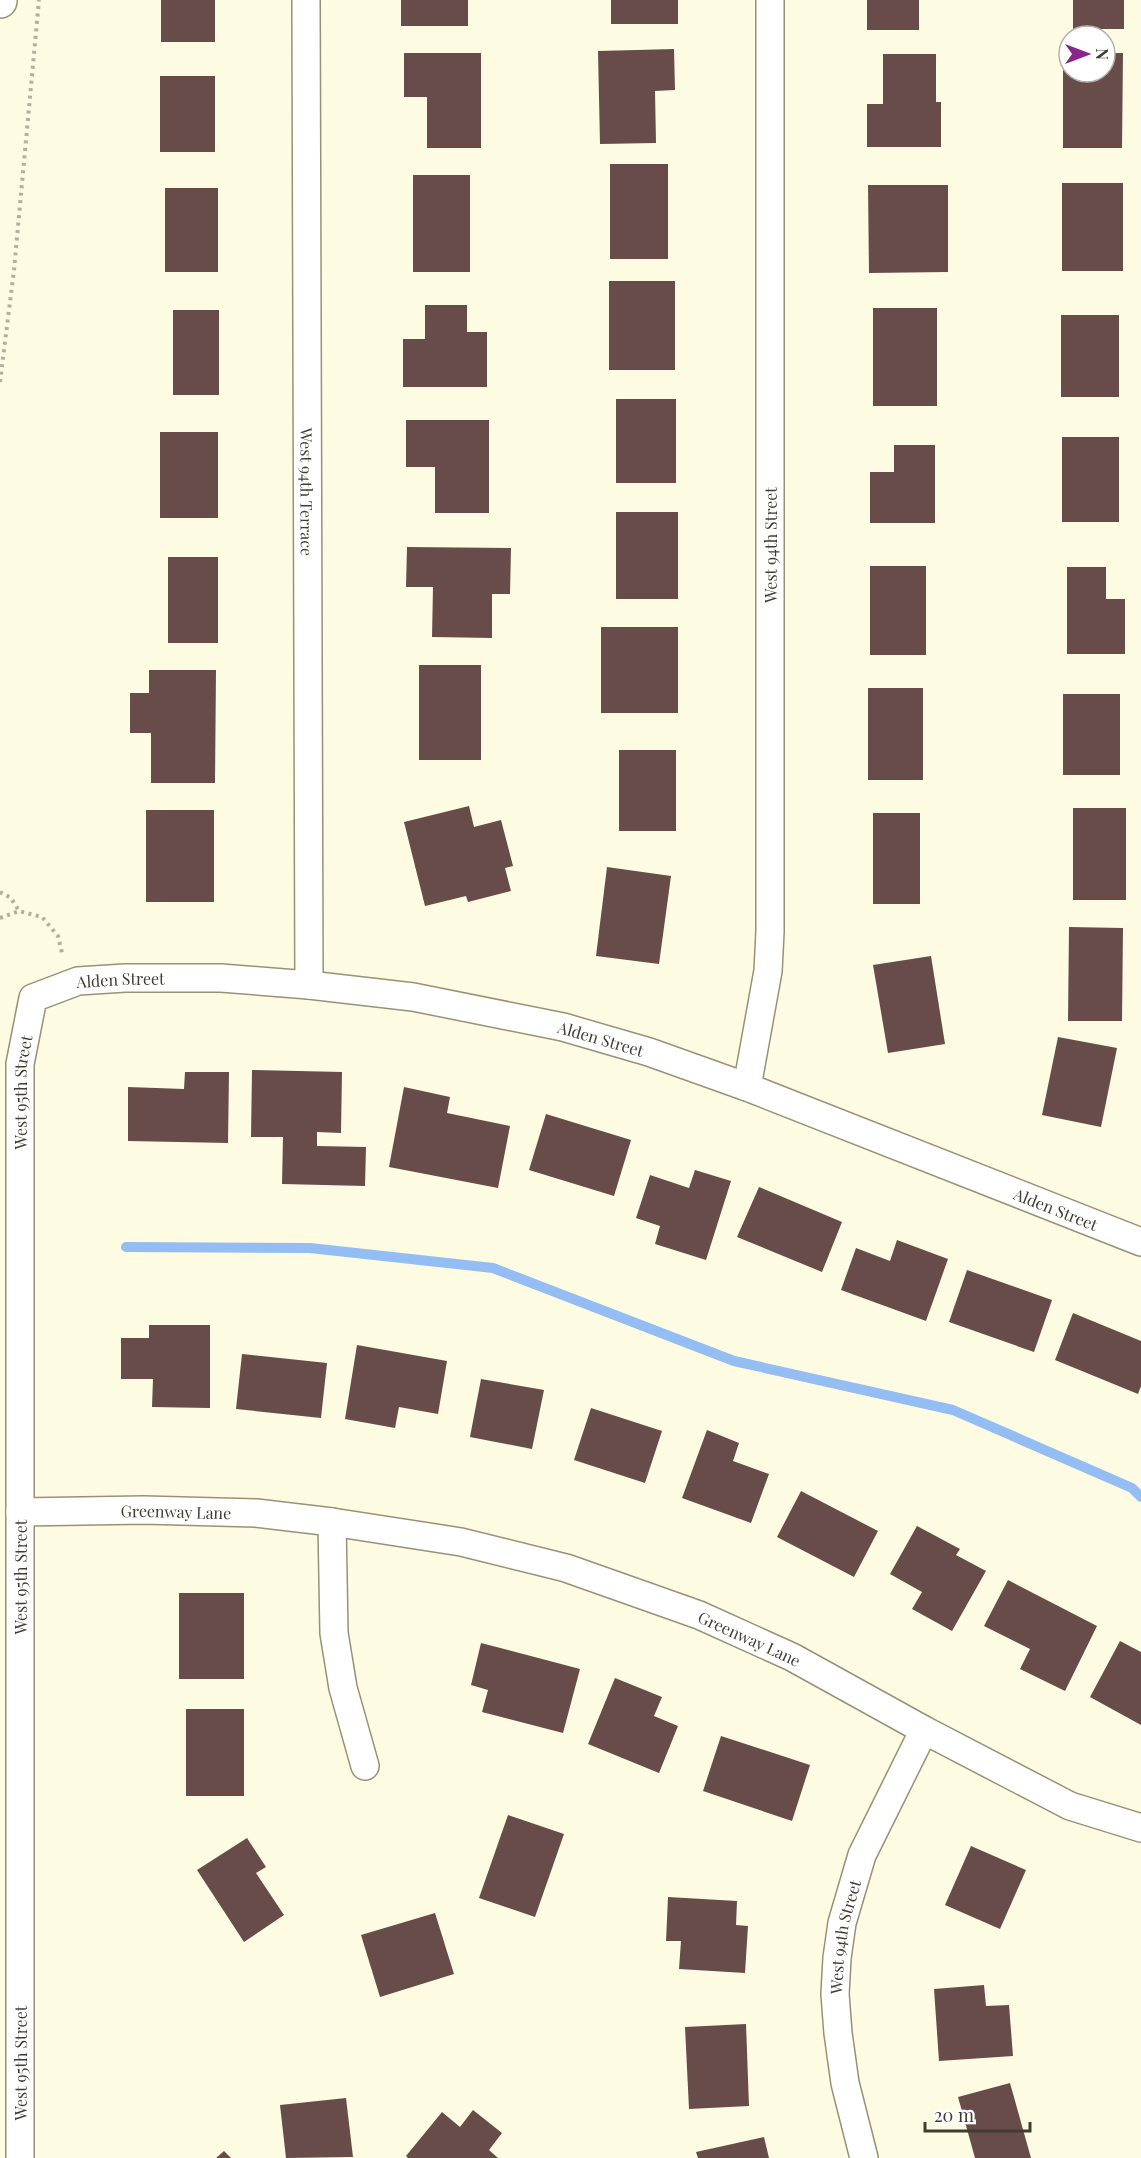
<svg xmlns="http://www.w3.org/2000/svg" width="1141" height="2158" font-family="'Playfair Display',serif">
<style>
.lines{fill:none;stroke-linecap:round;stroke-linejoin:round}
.stream{stroke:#94bdf3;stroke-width:10}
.building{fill:#684c49}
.minor-casing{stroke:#979277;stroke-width:30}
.secondary-casing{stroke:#979277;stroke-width:36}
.path{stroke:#b2b09d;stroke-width:4;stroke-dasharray:3 4.5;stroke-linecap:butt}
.minor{stroke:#fff;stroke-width:27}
.secondary{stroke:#fff;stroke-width:33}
.labels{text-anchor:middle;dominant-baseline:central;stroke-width:6;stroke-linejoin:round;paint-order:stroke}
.street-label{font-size:16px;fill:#3f3d32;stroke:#fff}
</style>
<rect width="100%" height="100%" fill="#fefbe3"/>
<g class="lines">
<polyline class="stream" points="126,1247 310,1248 493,1268 734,1361 953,1410 1132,1488 1141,1497"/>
</g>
<g class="building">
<rect x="161" y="0" width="54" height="42"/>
<rect x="401" y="0" width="67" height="26"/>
<rect x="611" y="0" width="67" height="24"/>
<rect x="867" y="0" width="52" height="30"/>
<rect x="1073" y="0" width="51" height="29"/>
<polygon points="674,49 675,90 655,91 656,143 600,144 598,51"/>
<polygon points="1063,52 1069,52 1069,72 1105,72 1105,53 1123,53 1122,148 1063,148"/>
<polygon points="404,53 481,53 481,148 427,148 427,97 404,97"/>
<polygon points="883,54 936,54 936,102 941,102 941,147 867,147 867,104 883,104"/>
<rect x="160" y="76" width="55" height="76"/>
<rect x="610" y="164" width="58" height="95"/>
<rect x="413" y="175" width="57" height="97"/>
<rect x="1062" y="183" width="61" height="88"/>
<polygon points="868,185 948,185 948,272 869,273"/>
<rect x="165" y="188" width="53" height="84"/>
<rect x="609" y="281" width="66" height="89"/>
<polygon points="425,305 467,305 467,332 487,332 487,387 403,387 403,339 425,339"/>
<rect x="873" y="308" width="64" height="98"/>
<rect x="173" y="310" width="46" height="85"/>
<rect x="1061" y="315" width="58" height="82"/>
<rect x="616" y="399" width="60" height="84"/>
<polygon points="406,420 489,420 489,513 435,513 435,467 406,467"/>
<rect x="160" y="432" width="58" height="86"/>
<rect x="1062" y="437" width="57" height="85"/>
<polygon points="894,445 935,445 935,523 870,523 870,472 894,472"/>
<rect x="616" y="512" width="62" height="87"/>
<polygon points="407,547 511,548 510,594 492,594 492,638 432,637 433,587 406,587"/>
<rect x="168" y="557" width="50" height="86"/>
<rect x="870" y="566" width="56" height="89"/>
<polygon points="1067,567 1106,567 1106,599 1125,599 1125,654 1067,654"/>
<rect x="601" y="627" width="77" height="86"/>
<rect x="419" y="665" width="62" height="95"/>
<polygon points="149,670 216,670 215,783 151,783 151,733 130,733 130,693 149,693"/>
<rect x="868" y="688" width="55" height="92"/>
<rect x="1063" y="694" width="57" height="81"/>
<rect x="619" y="750" width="57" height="81"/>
<polygon points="469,806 474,827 501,820 513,866 505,868 511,891 468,902 466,896 425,906 404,822"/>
<rect x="1073" y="808" width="53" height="92"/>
<rect x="146" y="810" width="68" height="92"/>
<rect x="873" y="813" width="47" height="91"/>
<polygon points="607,867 671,876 659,964 596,956"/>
<polygon points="1069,927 1123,928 1122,1021 1068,1021"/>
<polygon points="931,956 945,1044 888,1053 873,965"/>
<polygon points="1058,1037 1117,1048 1101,1127 1042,1115"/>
<polygon points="252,1070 342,1072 341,1133 317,1132 317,1146 366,1147 365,1186 282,1184 283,1137 251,1137"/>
<polygon points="185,1072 229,1072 228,1143 128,1141 128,1087 184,1089"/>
<polygon points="404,1087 450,1097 447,1113 510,1126 498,1188 389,1167"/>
<polygon points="546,1114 631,1140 614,1196 529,1170"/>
<polygon points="695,1170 731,1181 706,1260 655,1244 660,1226 636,1218 650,1175 689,1188"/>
<polygon points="759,1187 842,1222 822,1272 737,1237"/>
<polygon points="897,1240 948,1259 926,1321 841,1290 856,1248 890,1261"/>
<polygon points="967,1270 1052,1300 1034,1352 949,1322"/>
<polygon points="1073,1313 1141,1341 1141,1386 1138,1394 1055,1360"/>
<polygon points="149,1325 210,1325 210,1408 152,1407 153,1379 121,1379 121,1338 149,1338"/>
<polygon points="357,1345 447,1361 438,1414 399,1407 395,1428 345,1419"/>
<polygon points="242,1354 327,1363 321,1418 236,1409"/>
<polygon points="481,1379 544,1390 532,1449 470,1437"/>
<polygon points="591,1408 662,1431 645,1483 574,1460"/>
<polygon points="707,1430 739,1443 733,1461 769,1474 751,1523 682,1498"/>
<polygon points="801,1491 878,1531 854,1577 777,1537"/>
<polygon points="917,1526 960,1549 956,1555 986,1571 952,1631 912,1609 922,1592 890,1574"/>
<polygon points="1008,1580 1097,1626 1065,1691 1020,1669 1030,1649 984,1626"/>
<rect x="179" y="1593" width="65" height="86"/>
<polygon points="1120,1641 1141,1652 1141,1725 1090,1697"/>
<polygon points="481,1643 580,1669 563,1733 482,1712 488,1690 471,1685"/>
<polygon points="615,1678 662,1697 654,1716 678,1726 659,1773 588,1744"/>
<rect x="186" y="1709" width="58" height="87"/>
<polygon points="721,1736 810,1765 792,1821 703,1791"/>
<polygon points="508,1815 564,1834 535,1917 479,1898"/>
<polygon points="247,1838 266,1867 256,1873 284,1915 244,1942 197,1870"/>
<polygon points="971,1846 1026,1870 1000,1929 945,1905"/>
<polygon points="668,1897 737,1901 736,1925 748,1926 745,1973 679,1969 681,1941 666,1941"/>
<polygon points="435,1913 454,1974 380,1997 361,1935"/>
<polygon points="984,1985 986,2006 1009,2005 1013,2056 939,2061 934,1989"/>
<polygon points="746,2024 749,2106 689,2109 685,2027"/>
<polygon points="1010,2083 1031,2158 975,2158 958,2097"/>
<polygon points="346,2098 353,2157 286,2158 280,2105"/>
<polygon points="473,2110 502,2133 489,2150 498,2158 408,2158 406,2156 442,2112 460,2127"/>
<polygon points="764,2137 769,2158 698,2158 696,2152"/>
<polygon points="224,2151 231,2158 216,2158"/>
</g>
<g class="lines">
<defs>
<g id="minor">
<path id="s1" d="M306,0L309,985"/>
<polyline points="747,1087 768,971 770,932 770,0"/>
<path id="s2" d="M20,1512L144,1510L256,1513L332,1522L461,1542L566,1568L699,1615L792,1657L924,1730L1070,1806L1141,1828"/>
<polyline points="332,1522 334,1633 343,1688 365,1766"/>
<path id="s3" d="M20,2158V1064L33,998L78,981L125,978H221L309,985L413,997L563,1027L649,1052L747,1087L1141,1242"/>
<path id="s4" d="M864,2158L845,2083L838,2033L835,1994L837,1958L842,1923L862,1855L924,1730"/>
</g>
<polyline id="secondary" points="0,1 0,0"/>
</defs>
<use href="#minor" class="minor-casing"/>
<use href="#secondary" class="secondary-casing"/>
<g class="path">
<polyline points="0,382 14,270 39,0"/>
<polyline points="0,892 11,898 19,911"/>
<polyline points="0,918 19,911 42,917 58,936 62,953"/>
</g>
<use href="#minor" class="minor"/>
<use href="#secondary" class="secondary"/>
</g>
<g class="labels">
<g class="street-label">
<text stroke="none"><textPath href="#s1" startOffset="492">West 94th Terrace</textPath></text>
<text transform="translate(770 545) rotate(-90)">West 94th Street</text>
<text stroke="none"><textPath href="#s3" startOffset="1252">Alden Street</textPath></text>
<text stroke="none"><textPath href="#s3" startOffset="1738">Alden Street</textPath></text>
<text stroke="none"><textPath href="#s3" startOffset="1066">West 95th Street</textPath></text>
<text stroke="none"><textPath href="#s3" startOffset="2224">Alden Street</textPath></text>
<text stroke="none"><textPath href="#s2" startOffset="156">Greenway Lane</textPath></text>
<text transform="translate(20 1577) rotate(-90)">West 95th Street</text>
<text stroke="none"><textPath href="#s2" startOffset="748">Greenway Lane</textPath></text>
<text stroke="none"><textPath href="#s4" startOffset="225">West 94th Street</textPath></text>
<text transform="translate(20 2063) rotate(-90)">West 95th Street</text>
</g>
</g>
<g transform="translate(1087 54) rotate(90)"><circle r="28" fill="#ffffff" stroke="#b2b1ad" stroke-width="1.5"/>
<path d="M0-4.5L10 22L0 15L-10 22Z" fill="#8a258c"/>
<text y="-9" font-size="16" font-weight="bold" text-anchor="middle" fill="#3f3d32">N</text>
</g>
<path d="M925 2122v9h105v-9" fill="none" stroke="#3f3d32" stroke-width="3"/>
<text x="934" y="2122" font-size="18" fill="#3f3d32" stroke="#ffffff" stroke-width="4.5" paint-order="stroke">20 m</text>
</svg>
